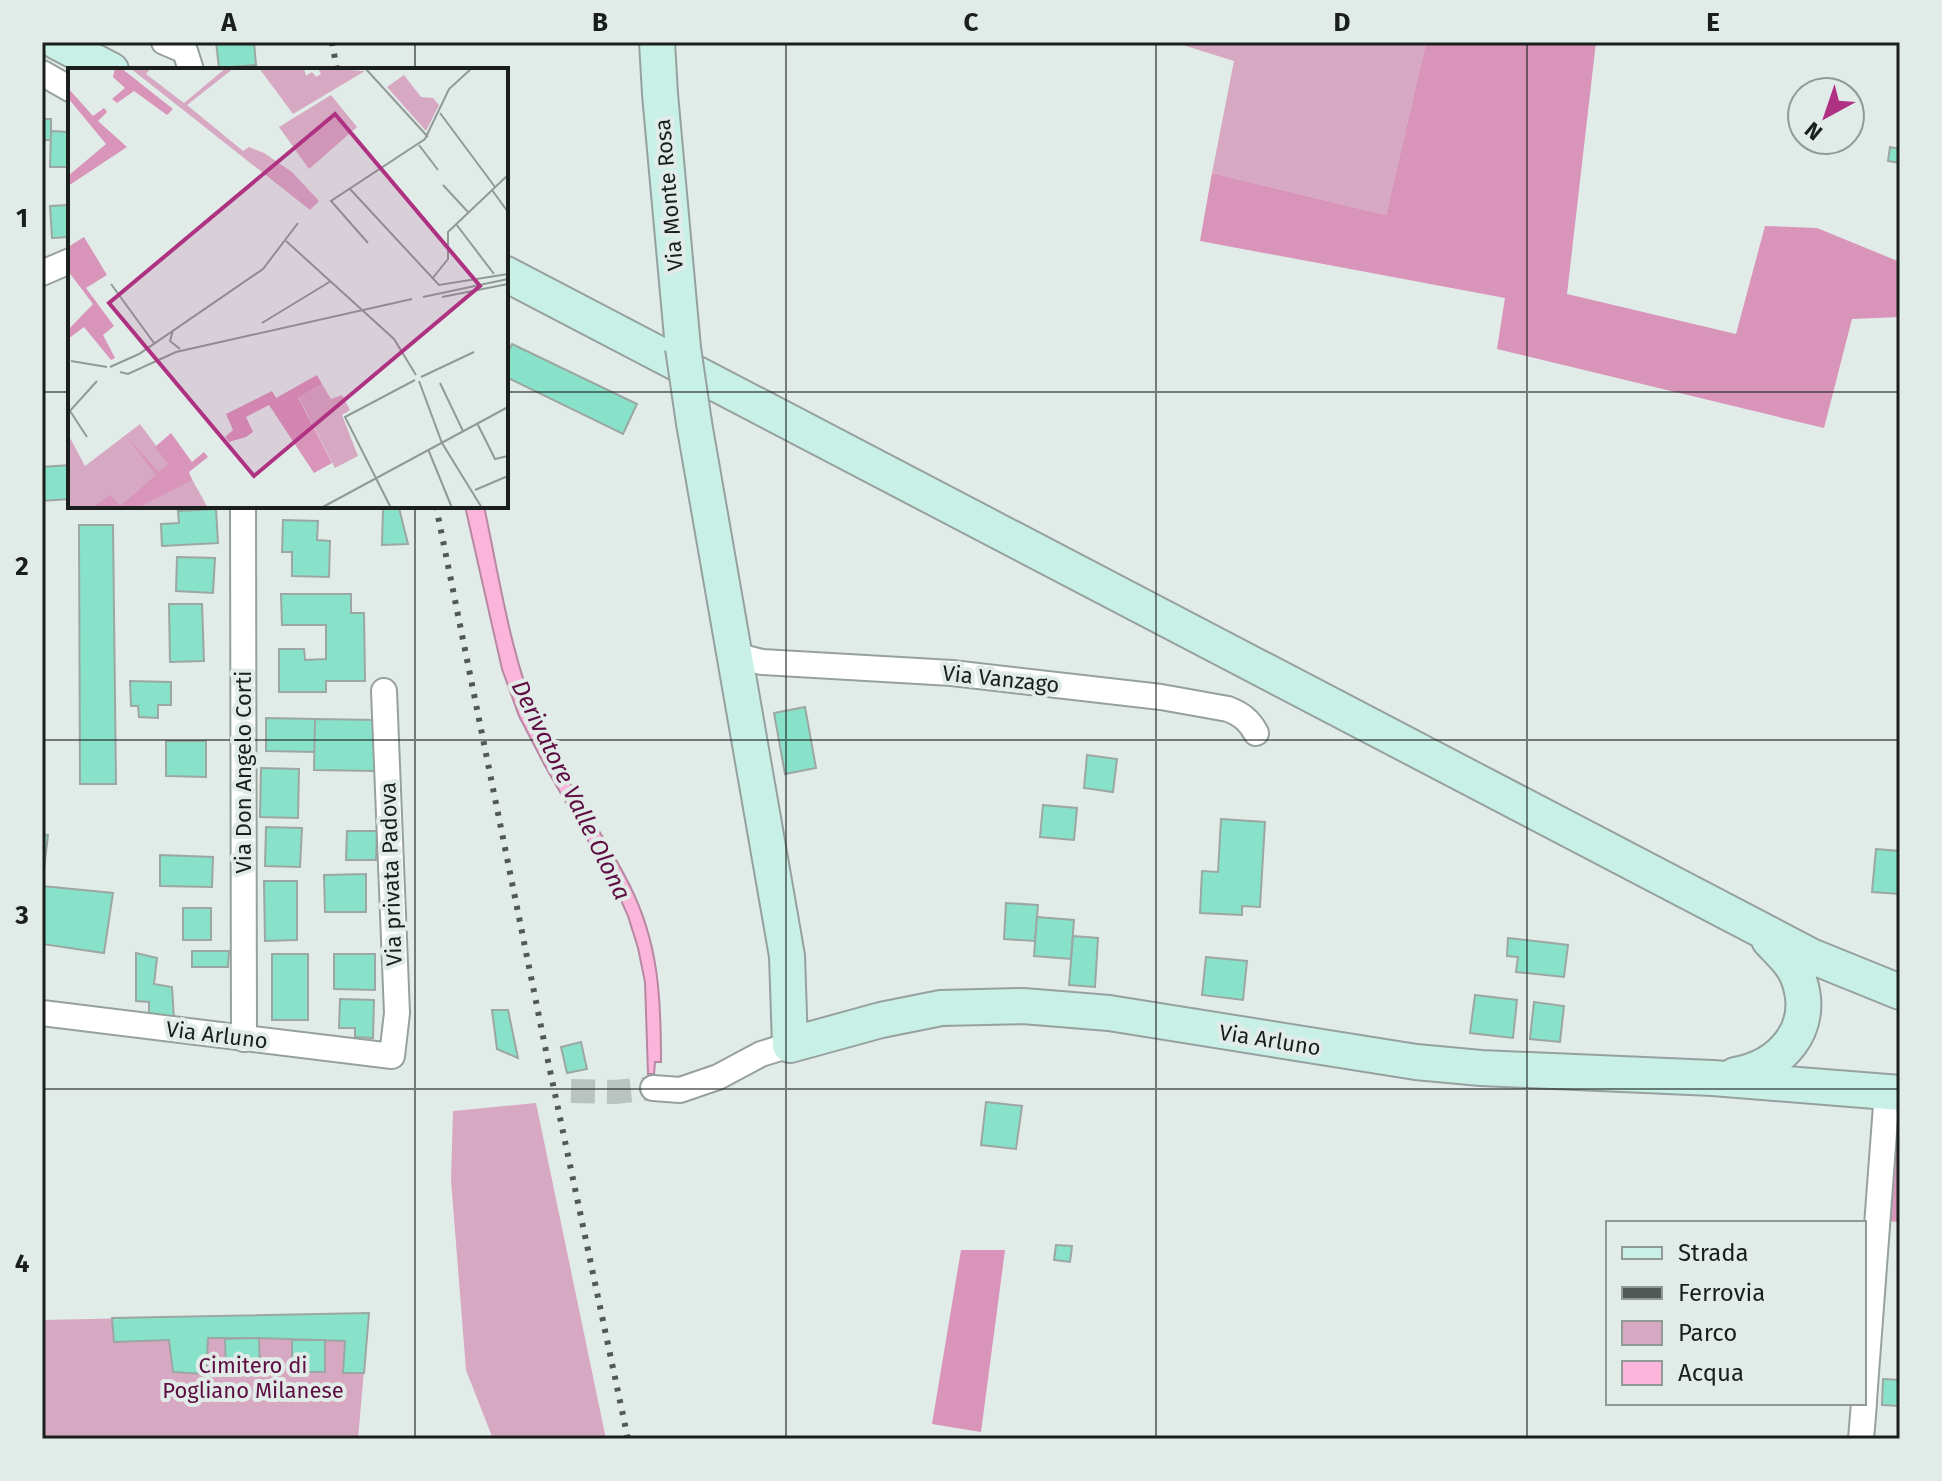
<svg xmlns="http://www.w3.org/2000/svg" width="1942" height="1481" font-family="'Fira Sans',sans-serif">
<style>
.green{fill:#d7a8c1}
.forest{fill:#d894b9}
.water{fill:#fbb5db;stroke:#b888a2;stroke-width:2}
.building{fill:#88e2c9;stroke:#9ca7a3;stroke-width:2}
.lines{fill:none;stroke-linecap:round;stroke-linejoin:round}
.street-tunnel{stroke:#b9c3c0;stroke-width:24;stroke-dasharray:24 12;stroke-linecap:butt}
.street-casing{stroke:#96a19d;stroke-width:28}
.secondary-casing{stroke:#96a19d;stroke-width:38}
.street{stroke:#fff;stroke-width:24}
.secondary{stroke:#c8f0e7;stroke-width:34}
.rail{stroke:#525856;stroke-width:6;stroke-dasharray:4 8;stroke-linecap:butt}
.secondary-bridge-casing{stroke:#96a19d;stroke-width:38;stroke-linecap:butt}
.secondary-bridge{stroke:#c8f0e7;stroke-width:34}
.grid{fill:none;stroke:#1a1e1d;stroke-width:2;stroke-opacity:0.55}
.labels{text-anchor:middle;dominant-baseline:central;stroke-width:8;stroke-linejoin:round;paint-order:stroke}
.street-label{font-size:22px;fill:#1a1e1d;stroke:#e1ece9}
.park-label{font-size:22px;fill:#5d0d42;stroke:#e1ece9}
.water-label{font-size:24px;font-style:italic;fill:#5e0e43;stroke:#e1ece9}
.inset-road{fill:none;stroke:#919a97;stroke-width:2}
.view{fill:#ae3182;fill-opacity:0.15;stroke:#ae3182;stroke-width:4}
.inset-edge{fill:none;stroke:#1a1e1d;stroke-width:4}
.neatline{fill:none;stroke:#1a1e1d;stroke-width:3}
.grid-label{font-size:26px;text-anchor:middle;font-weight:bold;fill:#1a1e1d}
</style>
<rect width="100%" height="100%" fill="#e1ece9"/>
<g class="green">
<polygon points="1173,42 1426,42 1386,215 1212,173 1234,61"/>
<polygon points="536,1103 606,1439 493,1439 466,1370 451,1180 453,1111"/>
<polygon points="369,1313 358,1439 42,1439 42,1320"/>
</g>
<g class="forest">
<polygon points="1426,42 1596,42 1567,294 1736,334 1765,226 1817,228 1900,262 1900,317 1852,319 1824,428 1497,349 1505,298 1200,241 1212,173 1386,215"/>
<polygon points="1895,1103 1900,1103 1900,1222 1886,1221"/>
<polygon points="961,1250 1005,1250 981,1432 932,1424"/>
</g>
<path class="water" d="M465,506H484C500,581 511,659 542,730C566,784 603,832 629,884C659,943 661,998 661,1062H655L654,1074H648L645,982L638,948L628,916L616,889L545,766L519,716L502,669Z"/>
<g class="building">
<polygon points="216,42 254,42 256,65 219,68"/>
<rect x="42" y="119" width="9" height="21"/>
<polygon points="51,131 70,132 70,167 50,167"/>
<polygon points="1890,147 1900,149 1900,163 1888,161"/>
<polygon points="70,205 70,237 52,238 50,206"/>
<polygon points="512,344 637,404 623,434 506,377 506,357"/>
<polygon points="70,465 70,499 42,501 42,467"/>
<polygon points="399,508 408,544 382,545 383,509"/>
<polygon points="216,509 218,543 162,546 161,524 179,523 178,511"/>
<polygon points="283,520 318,521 317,540 330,541 329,577 292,576 292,552 282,552"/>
<polygon points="79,525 113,525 116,784 80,784"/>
<polygon points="177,557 215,558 213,593 176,591"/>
<polygon points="281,594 351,594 351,613 364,613 365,681 326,681 326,692 279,692 279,649 304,649 305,660 326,659 326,625 282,625"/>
<polygon points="169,604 202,604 204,661 170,662"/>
<polygon points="130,681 171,682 171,705 158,705 158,718 139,717 138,706 131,706"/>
<polygon points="805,707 816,768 785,774 774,713"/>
<polygon points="266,718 315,719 315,752 266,751"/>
<polygon points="315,719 378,720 377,771 314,770"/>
<polygon points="166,741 206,741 206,777 166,776"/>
<polygon points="1087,755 1117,759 1113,792 1084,788"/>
<polygon points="261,768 299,769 298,818 260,817"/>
<polygon points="1043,805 1077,808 1074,840 1040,837"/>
<polygon points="1221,819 1265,822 1260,907 1242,906 1242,915 1200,913 1202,871 1218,872"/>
<polygon points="266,827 302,828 300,867 265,866"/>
<polygon points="347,831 377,831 376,860 346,860"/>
<polygon points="42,834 48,835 42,886"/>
<polygon points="1876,849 1900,851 1900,894 1872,892"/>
<polygon points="160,855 213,857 212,887 160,886"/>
<polygon points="366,874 366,912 325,912 324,875"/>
<polygon points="264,881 297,881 297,940 265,941"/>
<polygon points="42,886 113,893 104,953 42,944"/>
<polygon points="1006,903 1038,905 1035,941 1004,939"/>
<rect x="183" y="908" width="28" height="32"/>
<polygon points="1037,917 1074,920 1071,959 1034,956"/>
<polygon points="1073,936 1098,938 1095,987 1069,985"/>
<polygon points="1508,938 1568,945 1564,977 1516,972 1518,957 1507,956"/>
<polygon points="192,951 229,951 228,967 192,967"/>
<polygon points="136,953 157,958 154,984 172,987 174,1019 149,1015 149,1002 136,1001"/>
<rect x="272" y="954" width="36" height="66"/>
<polygon points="334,954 375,954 375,990 334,989"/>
<polygon points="1206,957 1247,961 1243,1000 1202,995"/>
<polygon points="1475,995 1517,1000 1513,1038 1470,1033"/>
<polygon points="340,999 374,1000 373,1038 355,1037 355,1028 339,1028"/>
<polygon points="1534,1002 1564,1006 1560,1042 1530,1039"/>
<polygon points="492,1010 508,1010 518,1058 497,1049"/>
<polygon points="581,1042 587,1069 567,1073 561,1047"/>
<polygon points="986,1102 1022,1106 1016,1149 981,1145"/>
<polygon points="1056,1245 1072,1246 1070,1262 1054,1260"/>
<polygon points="369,1313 364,1373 343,1373 345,1341 259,1338 208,1338 206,1374 173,1372 169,1340 114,1342 112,1318"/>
<polygon points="259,1338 260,1372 226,1373 225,1339"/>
<rect x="292" y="1340" width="33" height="32"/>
<polygon points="1883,1379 1900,1380 1900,1406 1882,1405"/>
</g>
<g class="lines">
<polyline class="street-tunnel" points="571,1091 615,1092 653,1088"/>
<defs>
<g id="street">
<polyline points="164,42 185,51 191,70"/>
<polyline points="42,73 70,89"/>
<polyline points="42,273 70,261"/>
<polyline points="243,506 244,1039"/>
<path d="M734,655L762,662L952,673L1161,697L1228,709C1241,714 1249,720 1256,733"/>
<polyline points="42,1013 392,1056 397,1013 384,691"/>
<polyline points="653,1088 680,1090 718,1077 761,1054 790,1045"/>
<polyline points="1864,1400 1887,1092"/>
<polyline points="1861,1439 1864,1403"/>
</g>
<g id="secondary">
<polyline points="57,42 111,70"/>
<polyline points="657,42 660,94 683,348"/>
<polyline points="506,274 1811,956 1900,992"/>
<polyline points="694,423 787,956 790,1045 881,1020 941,1008 1023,1006 1109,1013 1416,1062 1481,1068 1713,1078 1900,1093"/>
<path d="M1735,1075C1781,1067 1816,1029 1799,980C1794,964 1781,953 1769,940"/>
</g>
</defs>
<use href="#street" class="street-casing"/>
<use href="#secondary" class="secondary-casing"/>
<use href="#street" class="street"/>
<use href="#secondary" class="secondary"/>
<g class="rail">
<polyline points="332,42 337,70"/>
<polyline points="436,506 548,1061 628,1439"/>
</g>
<defs>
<polyline id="secondary-bridge" points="683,348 694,423"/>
</defs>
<use href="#secondary-bridge" class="secondary-bridge-casing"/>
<use href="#secondary-bridge" class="secondary-bridge"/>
</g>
<path class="grid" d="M415,42V70M786,42V1439M1156,42V1439M1527,42V1439M42,392H70M506,392H1900M415,506V1439M42,740H1900M42,1089H1900"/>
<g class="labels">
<g class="street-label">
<text transform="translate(669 195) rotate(-95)">Via Monte Rosa</text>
<text transform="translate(1001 679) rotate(6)">Via Vanzago</text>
<text transform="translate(243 772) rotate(-90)">Via Don Angelo Corti</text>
<text transform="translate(391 874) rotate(-92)">Via privata Padova</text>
<text transform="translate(217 1035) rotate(7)">Via Arluno</text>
<text transform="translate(1270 1040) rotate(9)">Via Arluno</text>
</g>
<g class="park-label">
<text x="253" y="1365">Cimitero di<tspan x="253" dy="25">Pogliano Milanese</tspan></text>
</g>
<g class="water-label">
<text transform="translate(571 790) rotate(64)">Derivatore Valle Olona</text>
</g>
</g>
<g transform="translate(68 68)">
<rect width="440" height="440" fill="#e1ece9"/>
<path d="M62,0H83L78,6L116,35L158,0H166L119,37L175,83L181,79L196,85L224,104L251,133L242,142ZM191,0H236L238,8L244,4L248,9L253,6L250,0L297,3L225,46ZM336,7L353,29L365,30L371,37L358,63L319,19ZM263,27L289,59L241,101L211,59ZM254,316L263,331L274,327L282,342L274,347L290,388L267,400L230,328ZM72,356L112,410L120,404L140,440H0V366L17,398Z" fill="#d7a8c1"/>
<path d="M47,0H53L105,41L99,47L66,23L49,35L44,31L57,20L45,9ZM0,20L25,48L36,40L39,44L30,53L59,79L0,118V108L38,76L0,30ZM16,169L39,207L18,220L46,258L35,267L47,290L43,292L16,259L0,271V262L25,236L0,203V179ZM249,307L254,316L230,329L264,395L246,405L201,337L178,349L185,364L178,369L161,374L157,369L165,362L158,346L204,323L208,330ZM103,365L124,394L136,384L140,389L121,404L124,412L69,440H24L42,427L52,438L88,407L58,368L91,404L100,396L87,379Z" fill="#d894b9"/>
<path class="inset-road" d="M297,0L360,69M372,45L427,119M351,77L370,102M375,117L400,144M282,121L371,217L440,206M424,122L440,144M388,156L426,206M218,173L326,271L348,307M300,175L263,133L357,71L381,21L404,0M364,211L380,191V164L440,107M43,216L86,275M355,229L440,211M374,229L440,216M194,255L263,213M105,262L102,273L112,281M3,293L39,299M42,299L71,286L195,201L230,155M52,304L60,306L108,284L344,231M353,309L406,284M351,313L374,375L414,440M372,315L395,363M2,343L19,369M0,345L29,313M409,355L427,391L440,388M360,381L384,440M407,422L440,408M253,440L440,339M323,440L277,349L347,312"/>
<path class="view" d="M267,46L412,218L186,408L41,235Z"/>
<rect width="440" height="440" class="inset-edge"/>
</g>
<rect width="1942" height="1481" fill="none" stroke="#e1ece9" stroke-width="88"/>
<rect x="1606" y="1221" width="260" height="184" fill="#e1ece9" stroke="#919a97" stroke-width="2"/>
<rect x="1622" y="1247" width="40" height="12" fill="#c8f0e7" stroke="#919a97" stroke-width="2"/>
<text x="1678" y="1261" font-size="24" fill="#1a1e1d">Strada</text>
<rect x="1622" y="1287" width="40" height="12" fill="#525856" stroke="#919a97" stroke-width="2"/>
<text x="1678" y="1301" font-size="24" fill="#1a1e1d">Ferrovia</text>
<rect x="1622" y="1321" width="40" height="24" fill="#d7a8c1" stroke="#919a97" stroke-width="2"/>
<text x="1678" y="1341" font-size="24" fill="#1a1e1d">Parco</text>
<rect x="1622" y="1361" width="40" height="24" fill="#fbb5db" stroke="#919a97" stroke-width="2"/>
<text x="1678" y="1381" font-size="24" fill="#1a1e1d">Acqua</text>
<g transform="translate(1826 116) rotate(220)"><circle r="38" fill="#e1ece9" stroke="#919a97" stroke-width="2"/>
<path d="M0-6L14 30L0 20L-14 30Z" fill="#ae3182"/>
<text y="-12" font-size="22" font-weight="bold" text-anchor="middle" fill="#1a1e1d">N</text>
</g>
<rect x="44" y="44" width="1854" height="1393" class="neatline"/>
<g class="grid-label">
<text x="229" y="31">A</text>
<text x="600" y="31">B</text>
<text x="971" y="31">C</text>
<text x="1342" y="31">D</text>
<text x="1713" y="31">E</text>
<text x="22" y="227">1</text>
<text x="22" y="575">2</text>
<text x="22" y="924">3</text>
<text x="22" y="1272">4</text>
</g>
</svg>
